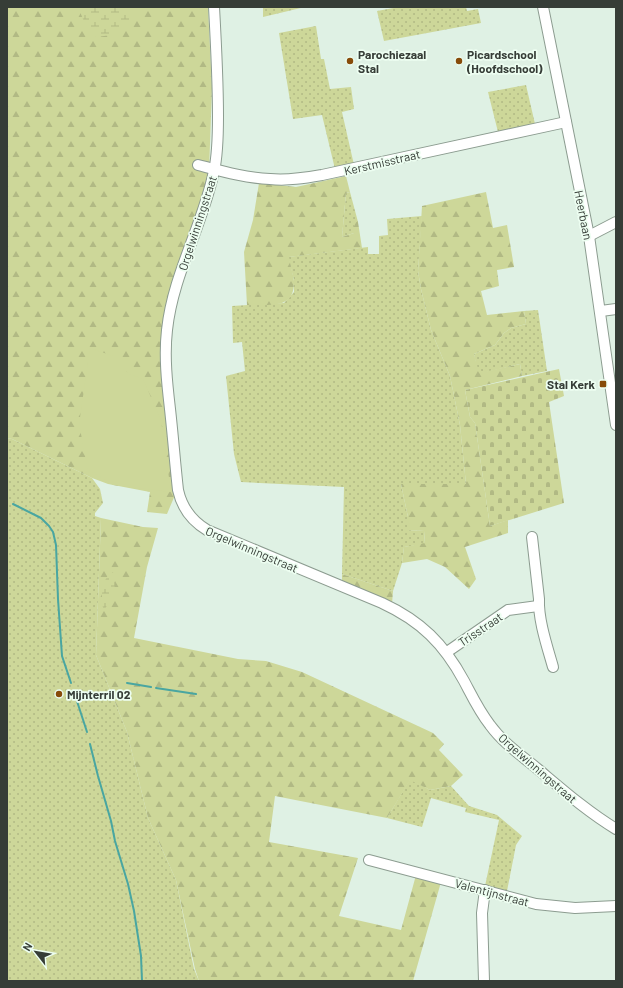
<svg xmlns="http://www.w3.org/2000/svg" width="623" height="988" font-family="Barlow,sans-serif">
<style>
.grass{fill:url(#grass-dots)}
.forest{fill:url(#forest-firs)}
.wetland{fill:url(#wetland-marsh)}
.cemetery{fill:url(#cemetery-stones)}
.park{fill:#cdd799}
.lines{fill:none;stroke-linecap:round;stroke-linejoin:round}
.stream{stroke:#49a6a1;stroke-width:2}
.minor-casing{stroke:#8c9c90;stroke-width:12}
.minor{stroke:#fff;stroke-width:10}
.poi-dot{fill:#874b09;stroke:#edfef1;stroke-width:1.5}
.labels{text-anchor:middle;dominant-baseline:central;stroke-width:3.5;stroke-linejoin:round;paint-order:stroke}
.poi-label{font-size:12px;font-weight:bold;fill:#363d37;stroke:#edfef1;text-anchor:start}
.street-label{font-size:12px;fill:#363d37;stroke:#edfef1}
</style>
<defs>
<pattern id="grass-dots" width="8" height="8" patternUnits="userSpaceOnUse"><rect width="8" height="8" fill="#cdd799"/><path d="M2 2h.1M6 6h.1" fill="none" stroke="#b1b984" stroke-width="1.8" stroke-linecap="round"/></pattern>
<pattern id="forest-firs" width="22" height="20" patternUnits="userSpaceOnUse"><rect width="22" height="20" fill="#cdd799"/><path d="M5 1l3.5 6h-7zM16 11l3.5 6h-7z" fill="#b1b984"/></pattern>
<pattern id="wetland-marsh" width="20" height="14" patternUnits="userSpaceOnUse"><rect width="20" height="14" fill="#cdd799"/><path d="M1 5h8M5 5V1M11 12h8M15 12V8" fill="none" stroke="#b1b984"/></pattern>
<pattern id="cemetery-stones" width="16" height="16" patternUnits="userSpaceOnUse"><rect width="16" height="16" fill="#cdd799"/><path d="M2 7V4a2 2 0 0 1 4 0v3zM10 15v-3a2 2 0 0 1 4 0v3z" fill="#b1b984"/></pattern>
</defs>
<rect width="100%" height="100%" fill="#dff1e4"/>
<g class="grass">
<polygon points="263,7 305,7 263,17"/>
<polygon points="399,7 466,7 467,11 478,9 481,23 384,41 377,11"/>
<polygon points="316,26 321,59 324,59 330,89 351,87 354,109 342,112 354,165 335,169 322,115 293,119 279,33"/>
<polygon points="526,85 535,124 498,132 488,92"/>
<polygon points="350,192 358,222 354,222 354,233 342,237 346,193"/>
<polygon points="422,216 418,271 421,289 431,330 450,376 460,425 466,484 401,484 408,517 408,530 424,531 425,544 404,547 402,563 393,591 342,574 344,487 241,482 234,454 226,376 245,371 242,342 233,343 232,306 284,303 294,292 294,280 288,257 368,247 368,254 379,254 379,236 388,235 387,219"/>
<polygon points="538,310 547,371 522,376 520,364 478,374 474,354 495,345 504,333 511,328 526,324 524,311"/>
<polygon points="7,438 12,439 92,478 100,489 103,503 95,513 95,516 101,518 96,655 127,732 148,818 176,880 194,969 199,981 7,981"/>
<polygon points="410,779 430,790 451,786 469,806 497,815 522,836 516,845 507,891 485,886 499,820 465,812 466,808 431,798 422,827 387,818"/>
</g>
<g class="forest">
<polygon points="7,7 208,7 212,88 209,172 166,314 175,495 167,514 147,512 150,492 108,484 92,478 12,439 7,438"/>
<path d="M346,176L350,192L346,193L342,237L354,233V222H358L362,248L289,257C290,265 293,273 294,281C295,311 268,304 247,305L244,252L253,220L259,183L296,187Z"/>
<polygon points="486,192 493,228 507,225 514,267 497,270 499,286 481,291 487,315 524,311 526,324 511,328 504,333 495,345 474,354 479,373 520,364 522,376 465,390 470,417 475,423 490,526 508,520 508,533 465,547 476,579 469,589 445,567 427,559 402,563 404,547 425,543 424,531 408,530 408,517 401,484 466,484 460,425 450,376 431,330 421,289 418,271 422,206"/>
<polygon points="101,518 143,527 158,528 147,567 134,638 238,659 266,661 302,672 433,733 444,744 439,750 463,775 451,786 430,790 410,780 387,818 275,796 269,842 358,858 339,916 401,930 416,875 441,882 413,981 199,981 195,969 176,880 148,818 127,732 96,655"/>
<polygon points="342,574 393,591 392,604 342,583"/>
</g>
<g class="wetland">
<polygon points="78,7 129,7 132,17 118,34 97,37 88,31"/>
<path d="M113,572C117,588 114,597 104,610C100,602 102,584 107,577C108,575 111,574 113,572Z"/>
</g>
<polygon class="cemetery" points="559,369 564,396 549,402 564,503 490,526 475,423 470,417 465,390"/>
<polygon class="park" points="90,348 113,356 129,374 143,379 161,420 171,492 113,485 88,469 79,424"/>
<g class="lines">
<g class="stream">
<polyline points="13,504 41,518 49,526 53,532 56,545 58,599 62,656 71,683"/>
<polyline points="127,683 151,687"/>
<polyline points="156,688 196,694"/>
<polyline points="74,692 87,732"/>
<polyline points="90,744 98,776 111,821 115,841 128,884 134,911 141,956 142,981"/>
</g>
<defs>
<g id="minor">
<path d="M214,7C216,43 218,80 218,116C218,134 218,153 214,171C203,225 173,274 167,330C164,356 167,383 170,409C173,436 175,463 178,490C182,508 192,521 207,530L382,603C421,621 444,644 464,681C472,696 479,711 490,725C503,743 522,756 539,770C564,791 588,812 616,829"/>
<polyline points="543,7 589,236 616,425"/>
<path d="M198,165C221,171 245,178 270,179C287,181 305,178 322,175L566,122"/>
<polyline points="589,236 616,222"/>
<polyline points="601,311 616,309"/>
<path d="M532,537L539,599C538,619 547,646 553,667"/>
<polyline points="447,652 508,610 538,606"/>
<polyline points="369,860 536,904 575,908 616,906"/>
<polyline points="484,981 482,913 485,890"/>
</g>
</defs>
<use href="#minor" class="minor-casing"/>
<use href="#minor" class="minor"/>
</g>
<g class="poi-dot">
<circle cx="350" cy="61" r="4"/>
<circle cx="459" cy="61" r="4"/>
<rect x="599" y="380" width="8" height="8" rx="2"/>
<circle cx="59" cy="694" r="4"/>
</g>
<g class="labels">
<g class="poi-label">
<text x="358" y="54">Parochiezaal<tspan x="358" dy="14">Stal</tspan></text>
<text x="467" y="54">Picardschool<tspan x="467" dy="14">(Hoofdschool)</tspan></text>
<text x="595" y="384" text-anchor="end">Stal Kerk</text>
<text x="67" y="694">Mijnterril 02</text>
</g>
<g class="street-label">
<text transform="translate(382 162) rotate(-13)">Kerstmisstraat</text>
<text transform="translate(584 215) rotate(79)">Heerbaan</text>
<text transform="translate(197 223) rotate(-72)">Orgelwinningstraat</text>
<text transform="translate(252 549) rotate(23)">Orgelwinningstraat</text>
<text transform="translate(480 629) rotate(-34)">Trisstraat</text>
<text transform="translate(538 768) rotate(41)">Orgelwinningstraat</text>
<text transform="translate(492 892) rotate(15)">Valentijnstraat</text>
</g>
</g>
<rect width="623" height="988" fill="none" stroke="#363d37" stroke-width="16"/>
<g transform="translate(36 952) rotate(301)" stroke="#edfef1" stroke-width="3" paint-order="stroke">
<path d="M0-3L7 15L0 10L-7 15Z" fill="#363d37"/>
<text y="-6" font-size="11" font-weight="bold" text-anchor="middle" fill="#363d37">N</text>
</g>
</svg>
